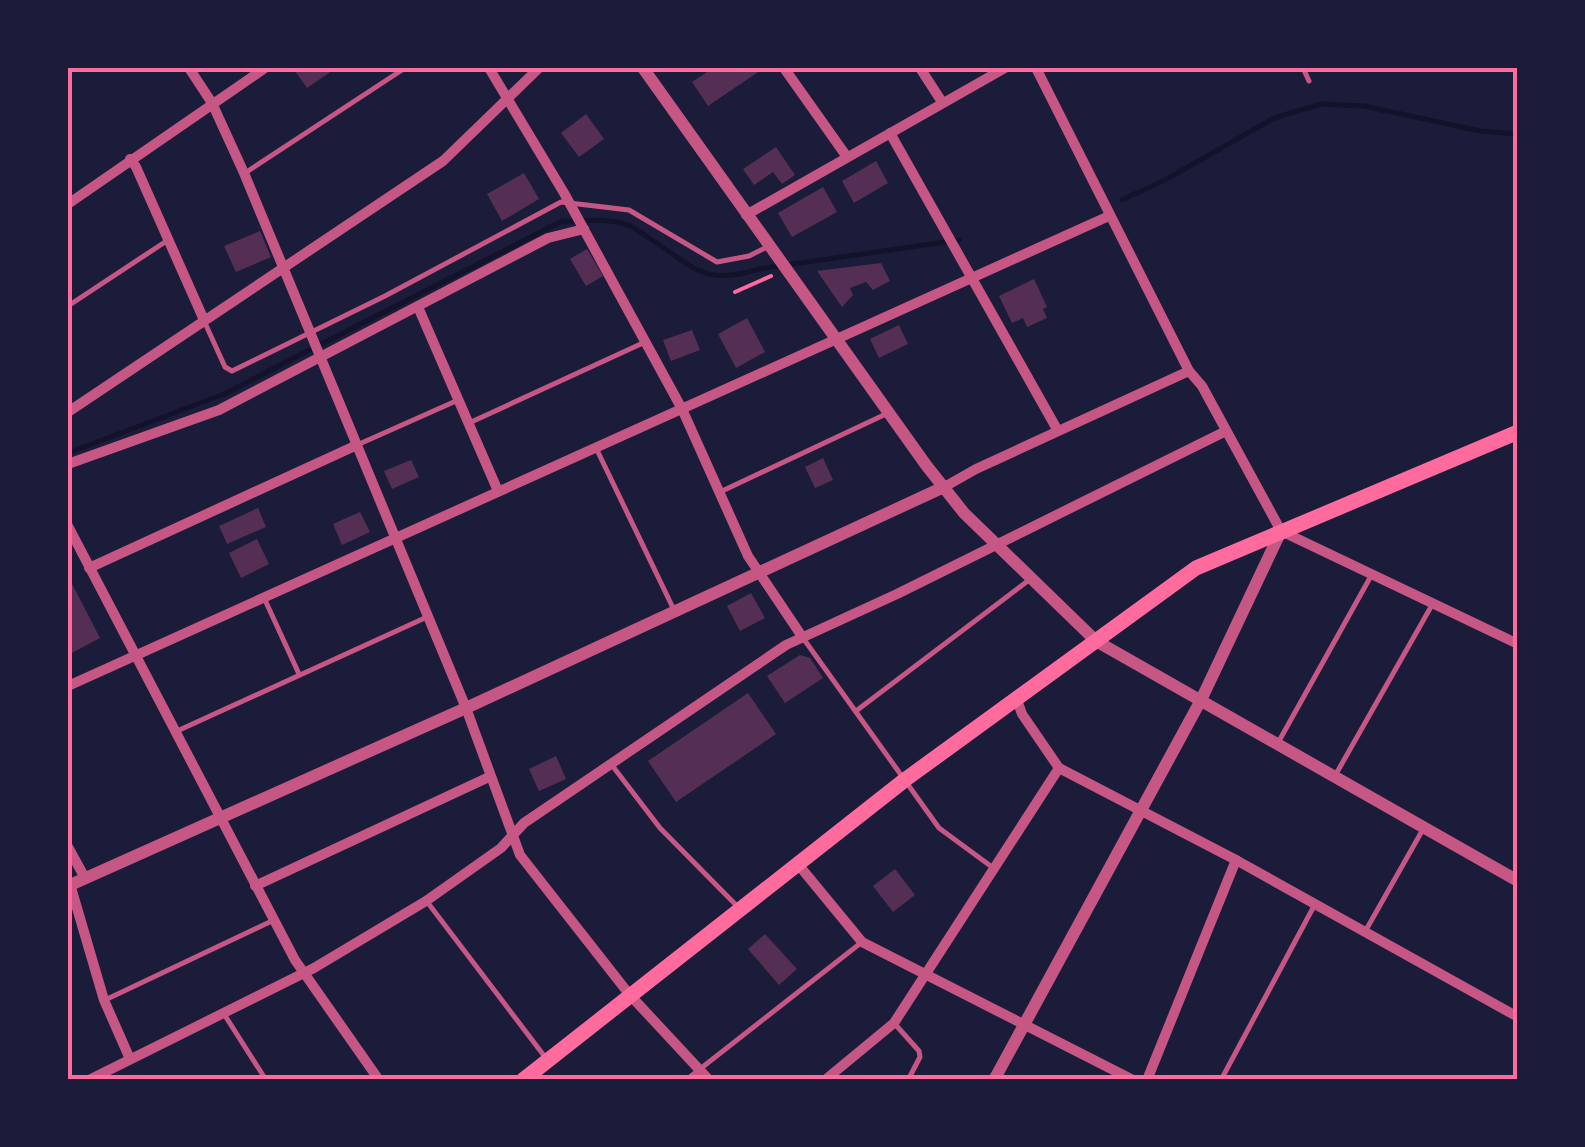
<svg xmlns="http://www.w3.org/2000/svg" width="1585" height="1147" font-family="'Space Grotesk',sans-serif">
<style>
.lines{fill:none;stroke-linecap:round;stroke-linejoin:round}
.stream{stroke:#12122b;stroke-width:5}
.building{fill:#542f53}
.path{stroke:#ff6b9d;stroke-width:4}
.service{stroke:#c65784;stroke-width:5}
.minor{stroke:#c65784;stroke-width:10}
.tertiary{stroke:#c65784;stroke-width:12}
.primary{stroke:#ff6b9d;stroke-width:15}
.neatline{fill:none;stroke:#ff6b9d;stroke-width:4}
</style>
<rect width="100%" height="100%" fill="#1b1b3a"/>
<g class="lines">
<g class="stream">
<polyline points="1122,200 1167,179 1274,118 1321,104 1364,106 1480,131 1518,134"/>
<path d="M68,453L224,394L562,221C583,221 605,218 625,224C635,227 644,235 652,240C696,269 706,286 759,269L959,240"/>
</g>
</g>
<g class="building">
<polygon points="293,68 336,68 307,88"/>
<polygon points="713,68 764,68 708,106 692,82"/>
<polygon points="586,114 604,139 579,157 561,133"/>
<polygon points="776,147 795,175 782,184 773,172 754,185 743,169"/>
<polygon points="876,161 888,183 854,203 842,181"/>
<polygon points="524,173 539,199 502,221 487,194"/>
<polygon points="823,187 837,212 792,237 778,213"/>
<polygon points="260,231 271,257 236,272 224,246"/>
<polygon points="587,249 603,276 586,286 570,259"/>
<polygon points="881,263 890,281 873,290 866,282 850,288 853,295 842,307 817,271"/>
<polygon points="1034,279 1047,307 1043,309 1047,318 1027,327 1023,318 1012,323 999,296"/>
<polygon points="747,318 765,352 736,368 718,334"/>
<polygon points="899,325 908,344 879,358 870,339"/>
<polygon points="692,330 700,350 671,361 663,340"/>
<polygon points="823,458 833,480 815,488 805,467"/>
<polygon points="411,460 419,477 392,489 384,471"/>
<polygon points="258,508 266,527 227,544 219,526"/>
<polygon points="360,512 370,532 342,545 333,524"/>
<polygon points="257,539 269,564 241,578 229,553"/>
<polygon points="68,576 100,638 68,655"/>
<polygon points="751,593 765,618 740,631 727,606"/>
<polygon points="800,655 810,658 823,678 785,703 767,676"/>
<polygon points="748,693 776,734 676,802 648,761"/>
<polygon points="556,756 566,779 539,791 529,769"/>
<polygon points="895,869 915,895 893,912 873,886"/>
<polygon points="765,934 797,969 779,985 748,949"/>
</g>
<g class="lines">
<polyline class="path" points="735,292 771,276"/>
<g class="service">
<polyline points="1303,68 1309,81"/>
<polyline points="245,173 405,68"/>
<polyline points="68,306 168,240"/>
<polyline points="205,323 225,367 232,371 385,296 561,202 629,210 717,262 749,256 769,246"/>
<polyline points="469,423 643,343"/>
<polyline points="357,445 456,401"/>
<polyline points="597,450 674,610"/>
<polyline points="720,492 886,414"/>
<polyline points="265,600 299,674"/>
<polyline points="803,638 939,828 992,867"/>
<polyline points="856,711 1029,580"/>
<polyline points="175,732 427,617"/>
<polyline points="1279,741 1371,576"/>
<polyline points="611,764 660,828 738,907"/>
<polyline points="1336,774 1432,605"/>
<polyline points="428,903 545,1057"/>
<polyline points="1366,930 1422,831"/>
<polyline points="105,1000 274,920"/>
<polyline points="224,1014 266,1080"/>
<polyline points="894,1023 919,1051 920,1057 908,1080"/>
<polyline points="686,1080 862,942"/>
<polyline points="1221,1080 1314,906"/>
</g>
<g class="minor">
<polyline points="189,68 212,103 244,173 466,708 520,855 629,994 709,1080"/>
<polyline points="489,68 564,193 682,409 748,556 803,638"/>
<polyline points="784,68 847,157"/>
<polyline points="920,68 942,102"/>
<polyline points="890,133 1058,431"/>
<polyline points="130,159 136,167 204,320"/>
<polyline points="68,204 265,68"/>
<polyline points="746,215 1005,68"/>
<polyline points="418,307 498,491"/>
<polyline points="1189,371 1202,386 1281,531 1518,644"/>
<polyline points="68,412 443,161 539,68"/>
<polyline points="68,464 219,410 548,238 584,229"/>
<polyline points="946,486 976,469 1189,371 1036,68"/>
<polyline points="68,526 295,960 379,1080"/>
<polyline points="89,568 357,445"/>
<polyline points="68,686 1109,216"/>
<polyline points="1059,768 1236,860 1518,1017"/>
<polyline points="68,847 85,878"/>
<polyline points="797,863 862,942 1133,1080"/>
<polyline points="70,884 104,1000 130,1059"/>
<polyline points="255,886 489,777"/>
<polyline points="89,1080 314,968 426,901 501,848 524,823 786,645 897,594 1224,432"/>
<polyline points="825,1080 894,1023 1059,768 1022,714 1017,700"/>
<polyline points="1147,1080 1236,860"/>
</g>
<g class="tertiary">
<polyline points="643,68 926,465 964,513 1096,641 1518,881"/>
<polyline points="68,886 466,708 946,486"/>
<polyline points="994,1080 1201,700 1281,531"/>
</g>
<polyline class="primary" points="523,1080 906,779 1196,568 1518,432"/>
</g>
<rect width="1585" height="1147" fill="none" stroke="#1b1b3a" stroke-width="140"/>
<rect x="70" y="70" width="1445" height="1007" class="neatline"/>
</svg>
